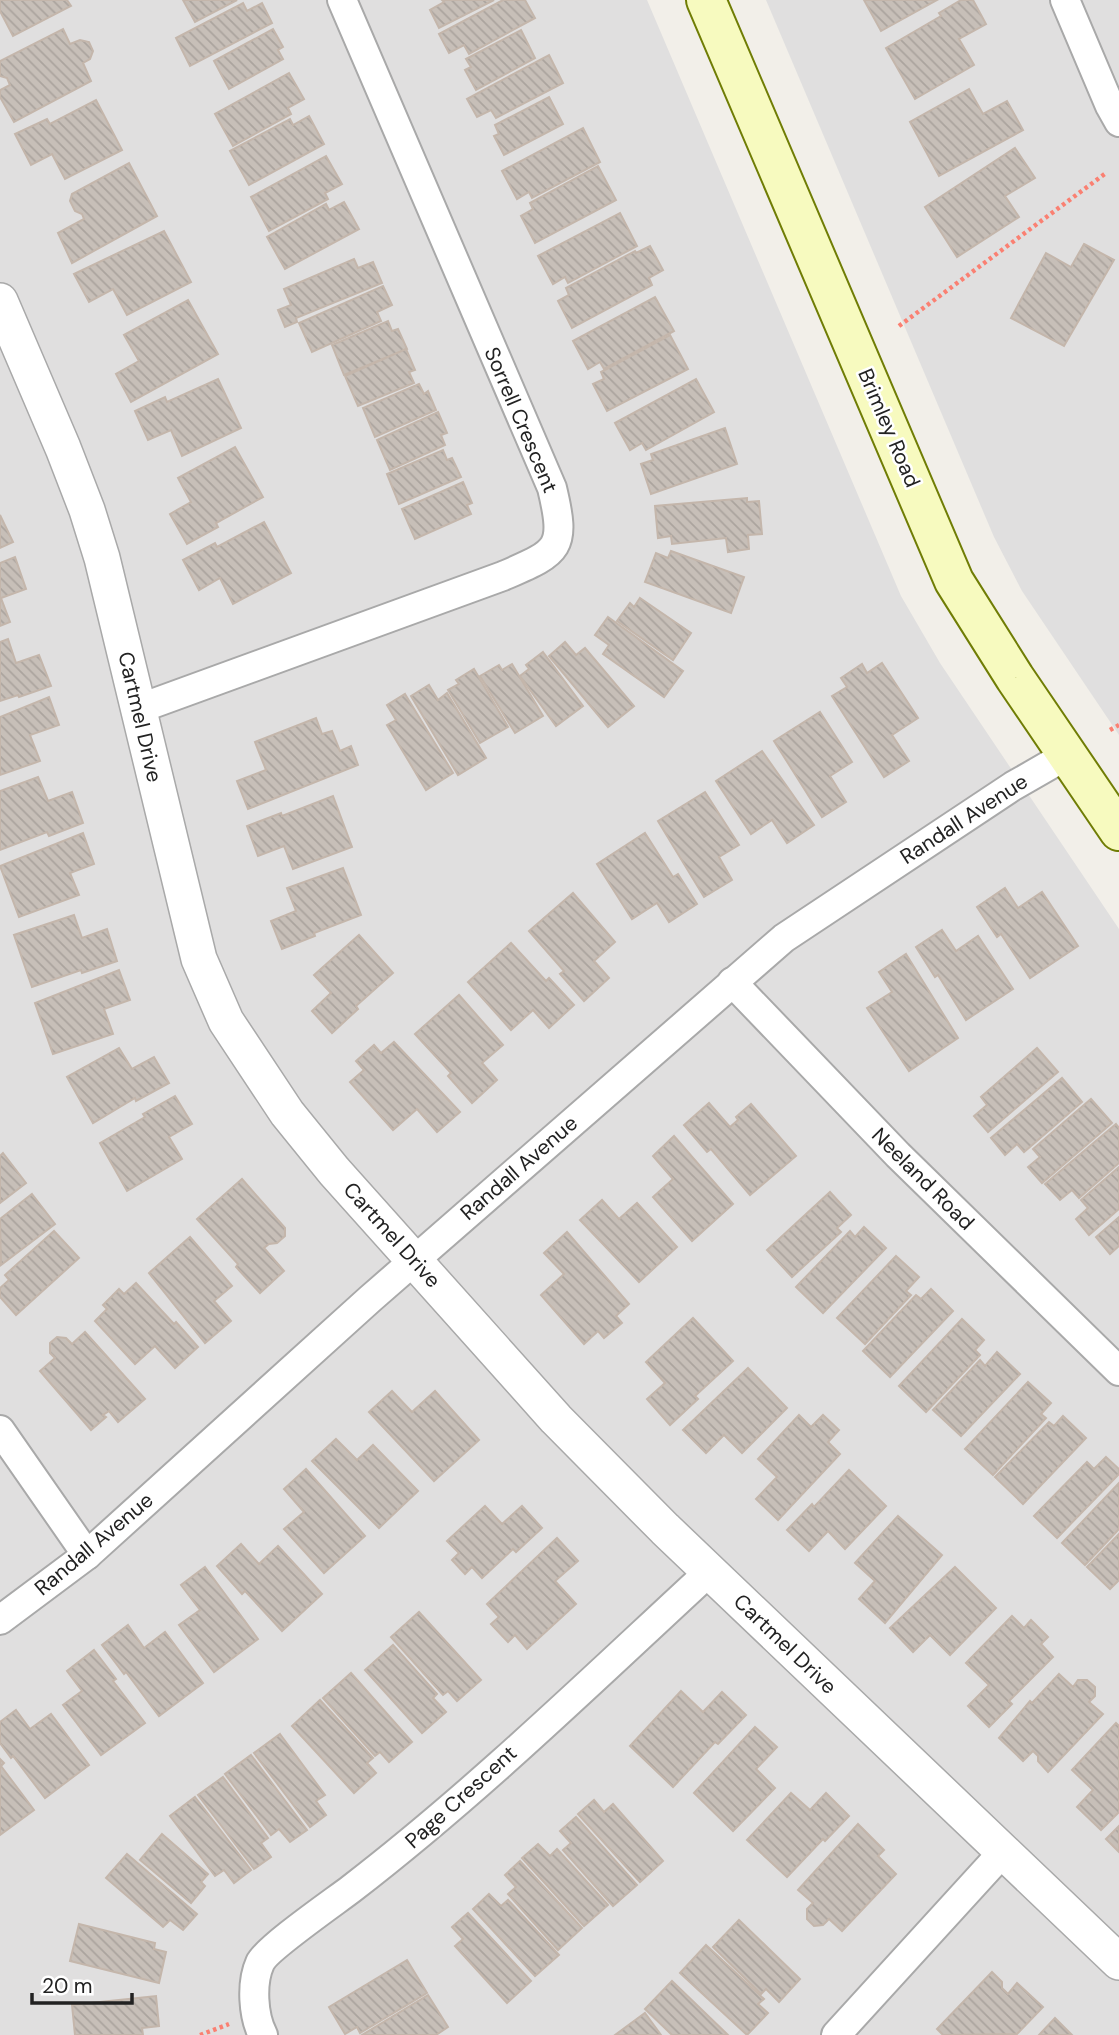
<svg xmlns="http://www.w3.org/2000/svg" width="1119" height="2035" font-family="'DM Sans',sans-serif">
<style>
.residential{fill:#e0dfdf}
.building{fill:url(#building-back-hatch);stroke:#c4b6ab;stroke-width:2}
.lines{fill:none;stroke-linecap:round;stroke-linejoin:round}
.minor-casing{stroke:#a9a9a9;stroke-width:32}
.tertiary-casing{stroke:#a9a9a9;stroke-width:38}
.secondary-casing{stroke:#707d05;stroke-width:42}
.path{stroke:#fa8072;stroke-width:4.5;stroke-dasharray:3.5 3.5;stroke-linecap:butt}
.minor{stroke:#fff;stroke-width:28}
.tertiary{stroke:#fff;stroke-width:35}
.secondary{stroke:#f7fabf;stroke-width:38}
.labels{text-anchor:middle;dominant-baseline:central;stroke-width:5;stroke-linejoin:round;paint-order:stroke}
.street-label{font-size:21px;fill:#222;stroke:#fff}
</style>
<defs>
<pattern id="building-back-hatch" width="6" height="6" patternUnits="userSpaceOnUse" patternTransform="scale(1.75)"><rect width="6" height="6" fill="#c7bfb8"/><path d="M-1 5l2 2M0 0l6 6M5-1l2 2" fill="none" stroke="#aba49e"/></pattern>
</defs>
<rect width="100%" height="100%" fill="#f2efe9"/>
<g class="residential">
<polygon points="0,0 647,0 901,596 940,663 1119,929 1119,2035 0,2035"/>
<polygon points="766,0 1119,0 1119,735 1022,591 994,537"/>
</g>
<g class="building">
<polygon points="0,0 67,0 71,6 13,36 0,11"/>
<polygon points="183,0 237,0 195,22"/>
<polygon points="442,0 494,0 439,28 430,10 444,2"/>
<polygon points="503,0 525,0 535,18 469,54 464,45 449,53 439,34"/>
<polygon points="864,0 937,0 881,31"/>
<polygon points="961,0 973,0 986,24 959,39 974,65 915,99 886,48 941,16 939,13"/>
<polygon points="243,3 247,11 262,3 272,23 190,66 176,38"/>
<polygon points="63,29 70,44 80,40 89,42 93,51 90,59 83,63 91,81 14,122 0,97 0,90 10,85 7,78 0,76 0,61"/>
<polygon points="273,29 283,47 278,50 283,59 229,89 214,61"/>
<polygon points="521,30 535,58 476,90 465,70 471,67 466,59"/>
<polygon points="549,55 563,83 496,118 491,110 477,117 467,99"/>
<polygon points="289,73 304,99 288,108 291,114 233,146 215,114"/>
<polygon points="969,89 983,114 1007,101 1023,130 939,176 910,122"/>
<polygon points="549,97 563,124 504,155 494,136 499,134 495,125"/>
<polygon points="96,100 122,150 65,179 52,154 31,165 15,134 47,119 50,124"/>
<polygon points="309,116 324,144 249,185 230,151 290,119 293,125"/>
<polygon points="583,128 600,162 532,198 529,192 517,199 502,171"/>
<polygon points="1015,148 1035,178 1005,196 1019,217 957,257 925,207"/>
<polygon points="326,156 342,184 325,193 328,199 269,231 251,197"/>
<polygon points="129,163 157,216 72,263 58,233 84,219 82,214 75,211 70,201 72,194"/>
<polygon points="598,166 616,200 535,243 521,216 533,209 530,203"/>
<polygon points="344,202 359,229 285,269 267,237 326,204 329,210"/>
<polygon points="620,213 637,246 568,283 565,277 553,284 538,256"/>
<polygon points="164,231 191,282 127,315 113,289 89,302 74,274"/>
<polygon points="1084,244 1114,260 1064,346 1011,318 1046,253 1071,267"/>
<polygon points="650,246 663,270 649,278 652,285 572,328 558,301 569,295 566,288 635,251 636,253"/>
<polygon points="354,259 358,268 373,262 382,283 296,318 297,322 285,327 278,310 291,305 284,289"/>
<polygon points="383,286 392,305 377,312 381,321 312,352 299,323"/>
<polygon points="655,297 674,331 604,369 600,362 588,369 573,341"/>
<polygon points="188,300 218,354 131,402 116,374 139,361 124,335"/>
<polygon points="388,321 392,331 398,329 407,349 344,375 332,345"/>
<polygon points="670,335 688,369 607,411 593,384 604,379 601,372"/>
<polygon points="406,349 415,370 409,372 414,383 358,406 345,376"/>
<polygon points="218,379 241,428 182,456 171,430 148,440 135,411 165,397 167,402"/>
<polygon points="696,379 714,412 646,450 642,443 630,450 615,423"/>
<polygon points="419,384 424,394 428,391 436,410 375,437 363,408"/>
<polygon points="438,412 447,433 441,435 445,445 390,470 377,440"/>
<polygon points="725,428 737,464 651,494 641,464 653,460 651,454"/>
<polygon points="235,447 263,497 216,523 218,527 187,544 170,514 191,502 178,478"/>
<polygon points="443,450 447,460 452,458 461,477 399,504 387,474"/>
<polygon points="463,482 472,503 467,505 471,514 415,539 402,509"/>
<polygon points="747,498 747,502 759,501 762,534 748,535 749,549 728,552 726,538 672,544 671,536 658,538 655,506"/>
<polygon points="0,515 13,542 0,548"/>
<polygon points="264,522 291,573 233,604 220,578 199,590 183,560 215,543 217,547"/>
<polygon points="671,551 744,577 731,613 645,582 656,553 668,558"/>
<polygon points="15,557 26,589 1,598 10,622 0,626 0,563"/>
<polygon points="640,598 691,633 673,660 617,621 630,603 634,607"/>
<polygon points="608,617 683,671 664,697 603,654 609,645 595,635"/>
<polygon points="8,639 16,663 39,655 51,686 19,697 18,695 0,701 0,642"/>
<polygon points="565,642 576,655 585,648 634,706 608,727 549,656"/>
<polygon points="543,652 583,706 556,726 520,676 529,669 526,665"/>
<polygon points="882,663 918,718 892,735 909,761 884,777 832,696 847,687 841,678 862,664 867,673"/>
<polygon points="512,664 543,716 515,733 480,676 499,665 502,670"/>
<polygon points="474,669 508,727 480,743 448,690 459,684 456,680"/>
<polygon points="429,685 438,700 447,693 486,758 458,775 411,696"/>
<polygon points="405,694 453,773 426,790 387,725 396,720 387,705"/>
<polygon points="49,697 59,725 30,735 40,761 0,775 0,717"/>
<polygon points="820,712 852,762 830,776 846,802 822,817 774,741"/>
<polygon points="316,718 322,734 332,731 340,751 351,746 358,765 248,809 237,781 266,770 255,742"/>
<polygon points="762,751 814,825 787,843 772,820 751,834 716,781"/>
<polygon points="38,777 48,801 72,792 83,823 49,836 47,832 0,850 0,791"/>
<polygon points="705,792 739,845 719,857 732,880 704,897 658,821"/>
<polygon points="333,796 352,847 293,869 284,846 258,856 247,826 281,813 282,816"/>
<polygon points="83,833 94,864 70,873 79,895 19,917 0,866"/>
<polygon points="645,833 673,877 678,874 697,904 669,922 657,903 632,919 597,864"/>
<polygon points="343,868 361,915 314,933 315,936 282,949 271,921 296,911 287,888"/>
<polygon points="1005,888 1018,908 1042,892 1078,946 1030,978 1001,934 997,937 977,907"/>
<polygon points="573,893 615,942 594,961 609,978 584,1001 560,974 564,971 529,931"/>
<polygon points="74,915 82,938 107,929 117,961 82,973 81,970 32,987 14,935"/>
<polygon points="942,930 956,951 978,936 1013,989 966,1020 938,975 935,977 916,947"/>
<polygon points="359,935 393,973 356,1006 358,1009 332,1033 312,1011 331,993 314,975"/>
<polygon points="511,943 546,981 549,978 574,1005 549,1028 533,1010 511,1030 468,982"/>
<polygon points="906,954 958,1038 909,1071 867,1008 892,992 879,972"/>
<polygon points="119,970 130,1000 104,1009 113,1034 53,1054 35,1003"/>
<polygon points="459,995 503,1045 482,1063 497,1080 472,1103 448,1076 451,1073 415,1034"/>
<polygon points="394,1042 460,1112 437,1132 417,1109 393,1130 350,1082 364,1070 356,1061 374,1045 381,1053"/>
<polygon points="119,1048 132,1069 154,1057 169,1083 136,1101 135,1098 93,1123 67,1077"/>
<polygon points="1037,1048 1058,1072 988,1132 974,1116 987,1105 981,1097"/>
<polygon points="1062,1078 1082,1102 1024,1152 1017,1144 1005,1155 991,1138"/>
<polygon points="175,1096 192,1124 169,1137 182,1159 127,1191 100,1143 145,1117 143,1114"/>
<polygon points="1091,1099 1112,1123 1042,1183 1028,1167 1040,1157 1033,1149"/>
<polygon points="709,1103 730,1127 738,1120 736,1117 751,1104 796,1156 750,1195 711,1149 707,1152 684,1125"/>
<polygon points="1116,1124 1119,1128 1119,1163 1079,1198 1072,1190 1060,1200 1045,1184"/>
<polygon points="674,1136 733,1204 692,1241 653,1197 673,1179 653,1156"/>
<polygon points="3,1153 26,1183 0,1203 0,1156"/>
<polygon points="1119,1167 1119,1209 1089,1235 1076,1219 1088,1208 1081,1200"/>
<polygon points="242,1179 285,1228 285,1236 277,1243 269,1244 264,1248 284,1271 260,1293 236,1267 238,1264 197,1219"/>
<polygon points="830,1192 851,1215 837,1228 841,1232 792,1277 767,1250"/>
<polygon points="32,1194 55,1224 1,1265 0,1219"/>
<polygon points="602,1200 619,1219 637,1203 677,1247 639,1282 580,1220"/>
<polygon points="1119,1217 1119,1246 1110,1254 1096,1237"/>
<polygon points="864,1227 886,1248 823,1313 796,1287 850,1231 855,1237"/>
<polygon points="54,1231 79,1258 16,1315 0,1297 0,1288 9,1280 5,1275"/>
<polygon points="567,1232 629,1304 616,1316 622,1323 604,1338 598,1331 584,1344 541,1295 564,1274 544,1253"/>
<polygon points="190,1237 232,1286 214,1301 231,1321 205,1343 149,1273"/>
<polygon points="896,1256 919,1277 906,1291 911,1295 865,1344 837,1318"/>
<polygon points="136,1283 174,1324 176,1322 198,1347 175,1368 155,1346 135,1364 95,1321 107,1309 103,1305 119,1289 124,1294"/>
<polygon points="931,1289 953,1311 890,1377 863,1351 916,1295 921,1299"/>
<polygon points="693,1318 733,1361 695,1396 698,1399 670,1425 647,1399 665,1383 646,1362"/>
<polygon points="962,1319 984,1340 975,1350 980,1355 926,1412 899,1386"/>
<polygon points="85,1332 145,1399 118,1422 109,1411 103,1415 106,1417 91,1430 40,1371 55,1358 50,1353 50,1343 57,1337 66,1338 72,1344"/>
<polygon points="997,1352 1020,1374 961,1436 933,1410 980,1360 985,1366"/>
<polygon points="748,1368 787,1408 742,1453 724,1435 706,1453 683,1430"/>
<polygon points="1028,1382 1051,1403 1041,1414 1046,1418 993,1475 965,1449"/>
<polygon points="392,1391 412,1412 435,1391 479,1440 434,1481 369,1412"/>
<polygon points="799,1415 811,1427 823,1415 839,1430 828,1442 840,1454 778,1520 756,1499 777,1477 758,1459"/>
<polygon points="1063,1416 1086,1438 1023,1504 995,1477 1049,1422 1054,1426"/>
<polygon points="336,1439 357,1460 373,1445 418,1491 379,1528 312,1461"/>
<polygon points="1106,1457 1119,1469 1119,1474 1057,1538 1034,1516 1087,1462 1094,1469"/>
<polygon points="306,1469 365,1536 324,1573 284,1529 304,1512 284,1489"/>
<polygon points="849,1470 886,1506 845,1549 828,1531 809,1551 787,1530 812,1504 814,1507"/>
<polygon points="1119,1483 1119,1529 1085,1565 1062,1543"/>
<polygon points="485,1506 502,1524 522,1506 542,1528 516,1552 513,1549 482,1578 472,1567 465,1574 452,1560 459,1553 447,1541"/>
<polygon points="898,1516 942,1555 885,1623 859,1599 875,1581 855,1563"/>
<polygon points="1119,1534 1119,1580 1110,1589 1087,1567"/>
<polygon points="557,1538 578,1561 555,1581 576,1604 527,1649 515,1635 508,1642 491,1624 499,1617 487,1604"/>
<polygon points="241,1544 259,1564 278,1546 322,1594 282,1631 245,1591 242,1594 217,1566"/>
<polygon points="205,1567 258,1639 214,1672 179,1625 200,1610 181,1585"/>
<polygon points="955,1567 996,1608 950,1655 930,1635 913,1652 890,1628"/>
<polygon points="419,1612 481,1680 457,1701 448,1691 443,1695 391,1637"/>
<polygon points="1012,1616 1024,1628 1031,1620 1048,1637 1041,1644 1053,1657 1009,1701 1012,1704 989,1727 968,1706 989,1685 966,1663"/>
<polygon points="128,1625 144,1648 165,1632 203,1683 159,1716 126,1672 124,1674 102,1645"/>
<polygon points="393,1645 437,1694 433,1698 446,1712 422,1733 365,1670"/>
<polygon points="94,1650 116,1679 113,1681 145,1723 101,1755 63,1705 82,1691 67,1671"/>
<polygon points="351,1673 412,1742 389,1762 380,1752 375,1756 323,1698"/>
<polygon points="1059,1674 1073,1687 1078,1680 1087,1680 1095,1687 1095,1696 1089,1702 1103,1714 1048,1772 1038,1761 1038,1756 1033,1751 1023,1761 999,1738 1030,1701 1032,1703"/>
<polygon points="681,1691 703,1712 722,1692 746,1715 718,1744 715,1742 673,1787 630,1746"/>
<polygon points="320,1700 373,1758 367,1763 376,1773 354,1793 292,1726"/>
<polygon points="16,1710 30,1729 51,1714 89,1765 45,1798 13,1756 11,1758 0,1743 0,1722"/>
<polygon points="1116,1723 1119,1726 1119,1812 1101,1830 1077,1807 1093,1790 1072,1770"/>
<polygon points="755,1727 777,1747 756,1769 775,1788 733,1831 694,1793"/>
<polygon points="280,1734 325,1795 316,1801 326,1815 310,1827 254,1753"/>
<polygon points="251,1755 307,1830 290,1842 279,1829 271,1835 225,1774"/>
<polygon points="0,1759 4,1763 1,1766 34,1810 0,1835"/>
<polygon points="223,1777 268,1838 261,1843 271,1857 254,1869 198,1795"/>
<polygon points="791,1793 810,1810 826,1793 849,1816 825,1841 823,1839 787,1877 747,1840"/>
<polygon points="195,1797 251,1870 234,1883 224,1870 215,1876 170,1816"/>
<polygon points="594,1800 604,1812 613,1804 663,1861 640,1882 578,1814"/>
<polygon points="576,1817 637,1885 613,1906 563,1850 571,1843 560,1831"/>
<polygon points="858,1824 884,1850 878,1856 896,1874 842,1931 829,1919 823,1925 814,1926 807,1919 807,1909 813,1903 798,1890"/>
<polygon points="1119,1826 1119,1852 1106,1839"/>
<polygon points="162,1834 208,1874 201,1882 205,1886 191,1903 140,1860"/>
<polygon points="538,1844 550,1856 557,1849 608,1905 584,1926 522,1858"/>
<polygon points="127,1854 197,1914 183,1930 170,1920 163,1927 106,1878"/>
<polygon points="520,1861 582,1928 558,1950 508,1894 516,1887 505,1875"/>
<polygon points="489,1894 501,1906 508,1900 559,1955 535,1976 473,1909"/>
<polygon points="468,1913 531,1981 507,2003 455,1946 463,1939 452,1927"/>
<polygon points="739,1920 800,1979 779,2002 766,1989 761,1994 713,1947"/>
<polygon points="79,1924 155,1943 154,1949 166,1952 159,1983 70,1961"/>
<polygon points="706,1945 764,1999 758,2004 768,2013 747,2035 680,1973"/>
<polygon points="407,1960 427,1993 360,2033 357,2027 345,2034 329,2007"/>
<polygon points="992,1972 1002,1982 1002,1988 1008,1994 1017,1983 1043,2007 1017,2034 943,2035 937,2029"/>
<polygon points="672,1981 728,2035 672,2035 645,2009"/>
<polygon points="428,1995 448,2027 436,2035 362,2035"/>
<polygon points="156,1996 159,2026 142,2028 143,2035 75,2035 72,2005"/>
<polygon points="645,2013 661,2035 615,2035"/>
<polygon points="1055,2018 1072,2035 1039,2035"/>
</g>
<g class="lines">
<defs>
<g id="minor">
<polyline points="1065,0 1110,106 1119,122"/>
<path d="M138,709L503,576C558,552 567,550 552,488L342,0"/>
<polyline points="732,982 898,1155 1119,1371"/>
<polyline points="0,1430 87,1555"/>
<polyline points="0,1620 87,1555 370,1299 784,938 1013,786 1067,755"/>
<path d="M263,2035C253,2016 251,1983 260,1963C266,1949 334,1902 351,1889C477,1792 592,1680 709,1572"/>
<polyline points="836,2035 1003,1852"/>
</g>
<polyline id="tertiary" points="0,301 63,448 87,510 102,558 199,959 226,1021 287,1113 334,1171 556,1419 665,1529 1119,1962"/>
<polyline id="secondary" points="706,0 954,581 1015,678 1119,831"/>
</defs>
<use href="#minor" class="minor-casing"/>
<use href="#tertiary" class="tertiary-casing"/>
<use href="#secondary" class="secondary-casing"/>
<g class="path">
<polyline points="899,326 1106,173"/>
<polyline points="1110,730 1119,725"/>
<polyline points="200,2035 229,2024"/>
</g>
<use href="#minor" class="minor"/>
<use href="#tertiary" class="tertiary"/>
<use href="#secondary" class="secondary"/>
</g>
<g class="labels">
<g class="street-label">
<text transform="translate(521 420) rotate(67)">Sorrell Crescent</text>
<text transform="translate(889 428) rotate(67)">Brimley Road</text>
<text transform="translate(140 717) rotate(77)">Cartmel Drive</text>
<text transform="translate(964 819) rotate(-33)">Randall Avenue</text>
<text transform="translate(519 1168) rotate(-41)">Randall Avenue</text>
<text transform="translate(923 1179) rotate(45)">Neeland Road</text>
<text transform="translate(392 1235) rotate(48)">Cartmel Drive</text>
<text transform="translate(94 1544) rotate(-40)">Randall Avenue</text>
<text transform="translate(785 1644) rotate(44)">Cartmel Drive</text>
<text transform="translate(461 1797) rotate(-42)">Page Crescent</text>
</g>
</g>
<path d="M32 1993v10h100v-10" fill="none" stroke="#222222" stroke-width="3.5"/>
<text x="42" y="1993" font-size="21" fill="#222222" stroke="#ffffff" stroke-width="5" paint-order="stroke">20 m</text>
</svg>
